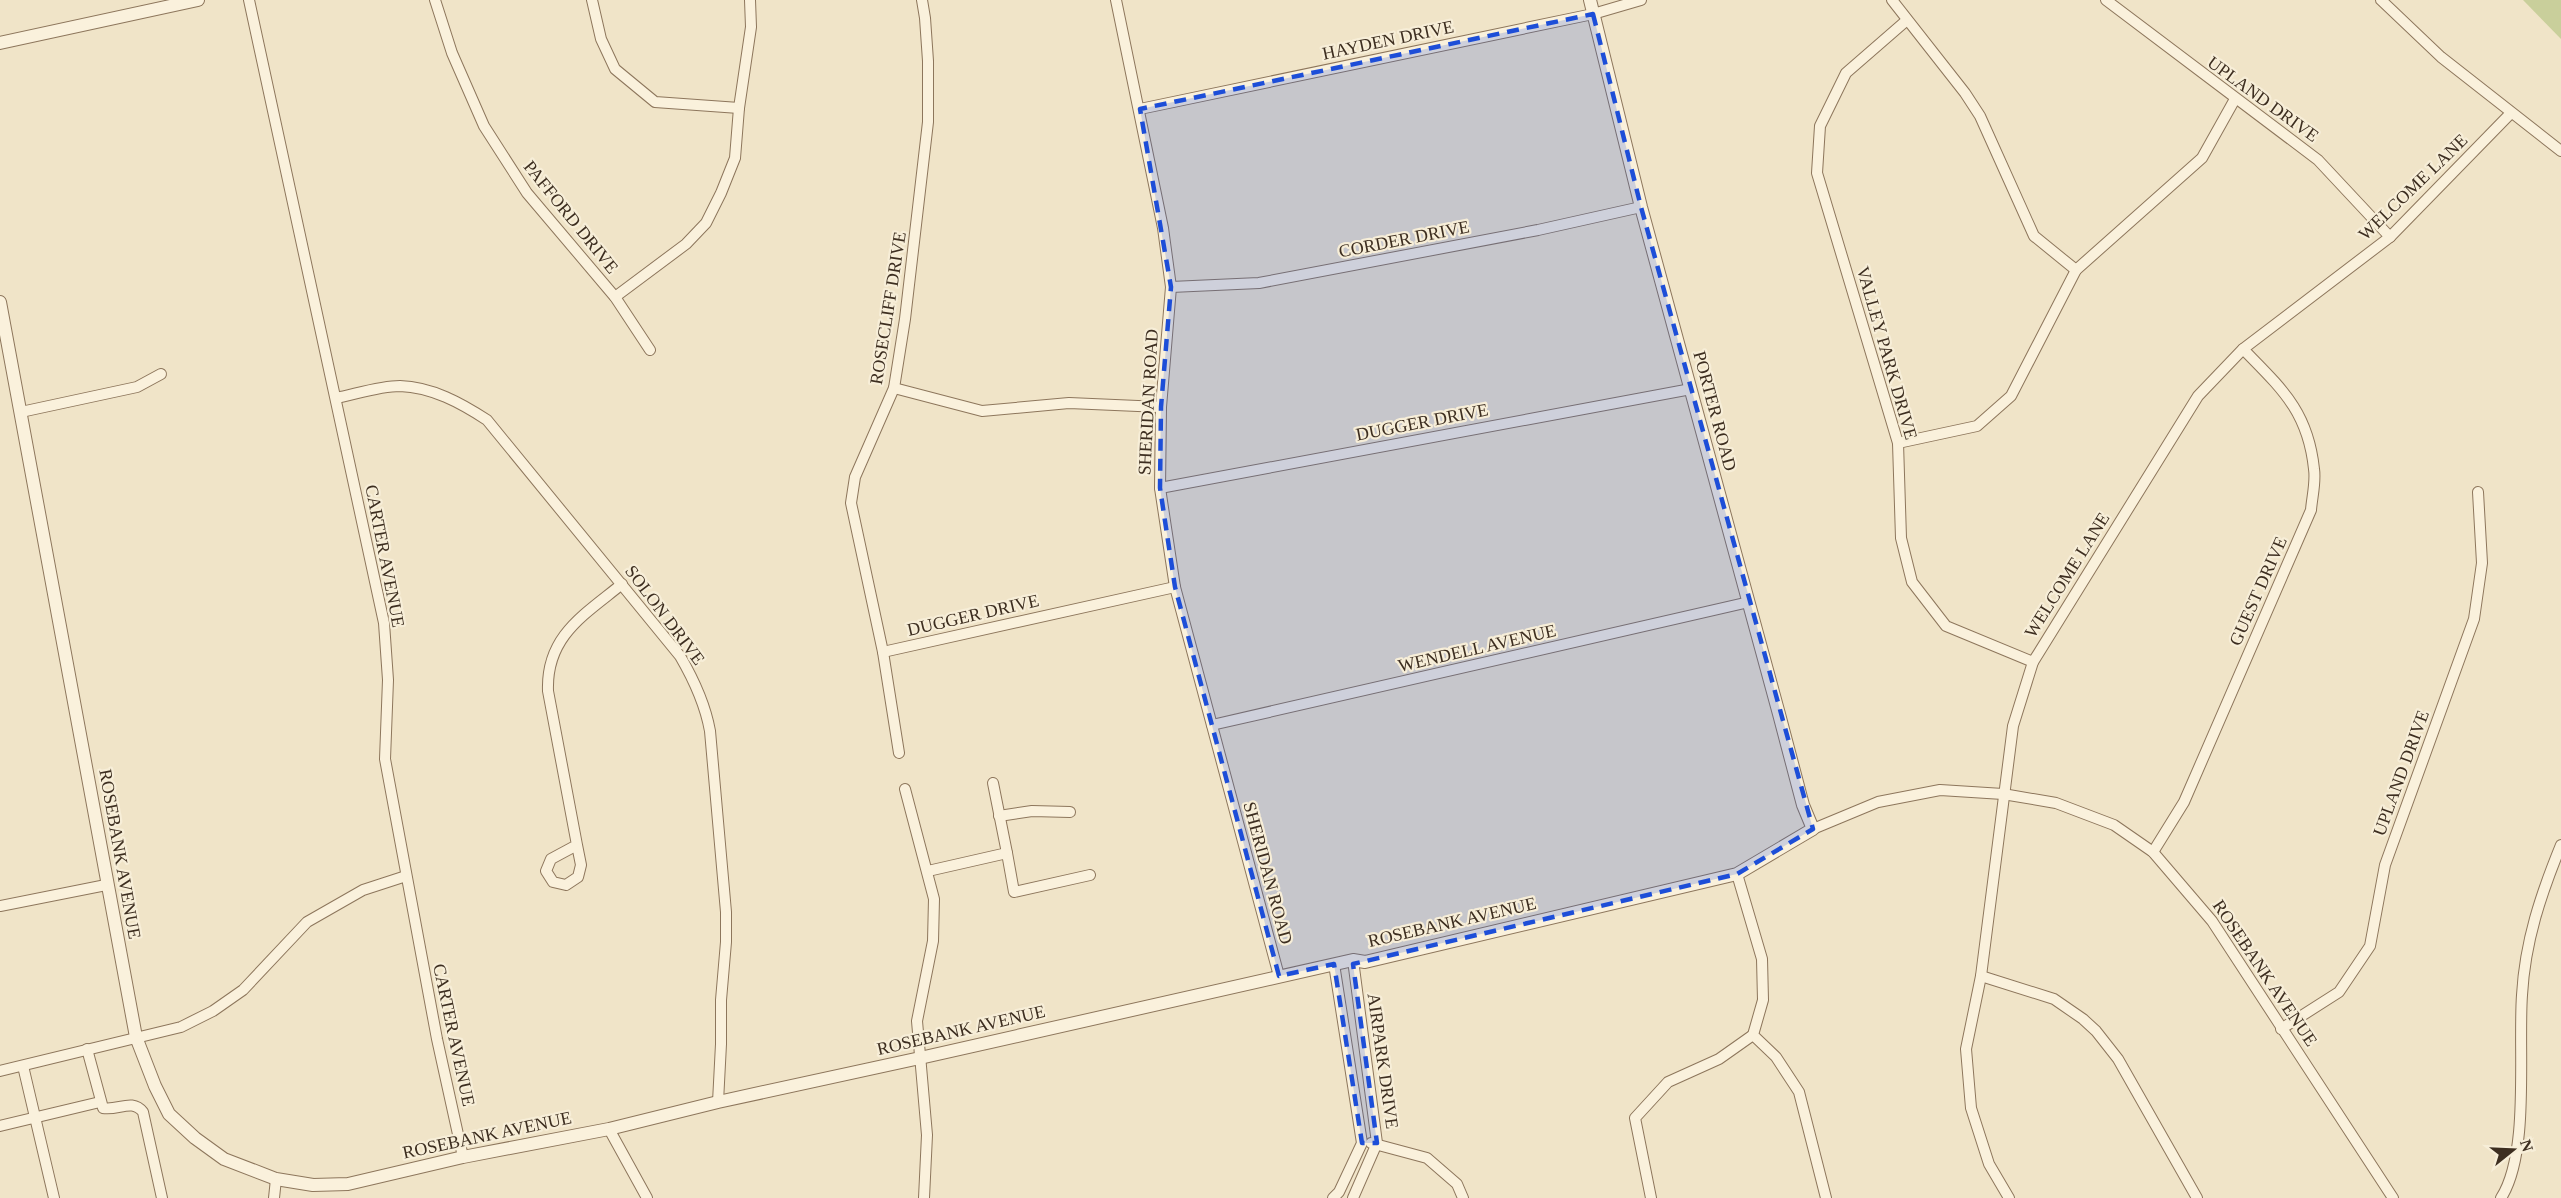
<svg xmlns="http://www.w3.org/2000/svg" width="2561" height="1198" font-family="Georgia,serif">
<style>
.green{fill:#c9cf9b}
.lines{fill:none;stroke-linecap:round;stroke-linejoin:round}
.minor-casing{stroke:#8d765c;stroke-width:12}
.tertiary-casing{stroke:#8d765c;stroke-width:14}
.minor{stroke:#faf1dc;stroke-width:10}
.tertiary{stroke:#faf1dc;stroke-width:12}
.marked{fill:#1d4ed8;fill-opacity:0.2;stroke:#1d4ed8;stroke-width:4.5;stroke-dasharray:12 8;stroke-linejoin:round}
.labels{text-anchor:middle;dominant-baseline:central;stroke-width:4.5;stroke-linejoin:round;paint-order:stroke}
.street-label{font-size:18px;fill:#3d2e20;stroke:#f7eed8}
</style>
<rect width="100%" height="100%" fill="#f0e4c8"/>
<polygon class="green" points="2523,0 2561,0 2561,39"/>
<g class="lines">
<defs>
<g id="minor">
<polyline points="249,0 384,623 388,680 385,759 437,1039 463,1157"/>
<polyline points="435,0 452,53 484,126 527,193 615,297 650,350"/>
<polyline points="592,0 601,39 615,69 655,102 739,108"/>
<polyline points="1116,0 1163,228 1171,287 1161,407 1160,488 1175,587 1279,976"/>
<polyline points="1892,0 1965,93 1980,116 2034,236 2076,270"/>
<polyline points="2106,0 2318,160 2390,237"/>
<polyline points="2381,0 2441,57 2561,151"/>
<polyline points="1907,20 1846,73 1820,126 1817,173 1898,443 1901,538 1912,582 1946,626 2033,662"/>
<polyline points="1140,109 1593,14 1641,0"/>
<polyline points="1171,287 1259,283 1538,230 1641,207"/>
<polyline points="615,297 686,244 706,223 721,193 735,158 739,108 751,27 750,0"/>
<polyline points="894,388 982,411 1069,403 1161,407"/>
<path d="M336,398C356,394 380,386 400,386C432,387 461,403 487,420L680,656C694,680 705,703 710,731L726,912V942L721,1000V1044L718,1102"/>
<polyline points="21,412 137,387 161,374"/>
<polyline points="1898,443 1977,426 2011,396 2076,270 2202,158 2235,99"/>
<polyline points="1160,488 1691,389"/>
<polyline points="883,652 1175,587"/>
<polyline points="1212,725 1749,602"/>
<polyline points="899,753 883,652 851,503 855,477 894,388 905,319 928,122 928,61 925,18 922,0"/>
<polyline points="905,789 934,899 933,941 917,1021 927,1135 924,1198"/>
<polyline points="999,816 1032,811 1070,812"/>
<polyline points="1813,829 1878,802 1940,790 2003,794 2056,803 2114,825 2153,852 2212,921 2393,1198"/>
<path d="M577,845L581,865L578,877L566,885L553,882L546,871L551,859L577,845L548,691C546,636 584,615 622,584"/>
<path d="M2153,852L2184,802L2311,510C2312,497 2316,482 2314,469C2308,411 2281,388 2243,349"/>
<polyline points="1007,853 1014,892 1090,875"/>
<polyline points="928,871 1007,853 993,783"/>
<polyline points="1737,874 1762,959 1763,1000 1753,1035 1776,1057 1799,1092 1826,1198"/>
<polyline points="0,906 106,885"/>
<polyline points="1353,960 1377,1143 1353,1198"/>
<polyline points="1981,976 2054,999 2083,1019 2096,1031 2118,1059 2197,1198"/>
<polyline points="2281,1029 2339,992 2370,946 2385,865 2474,619 2482,563 2478,492"/>
<path d="M87,1049L103,1108C118,1111 132,1098 143,1112L162,1198"/>
<polyline points="23,1066 54,1198"/>
<polyline points="0,1071 181,1027 213,1011 243,990 307,922 363,890 406,876"/>
<polyline points="0,1126 100,1102"/>
<polyline points="609,1129 647,1198"/>
<polyline points="1371,1143 1427,1158 1457,1184 1463,1198"/>
<polyline points="274,1198 276,1179"/>
<polyline points="1333,1198 1339,1192 1362,1143 1334,964"/>
<polyline points="1651,1198 1635,1118 1668,1082 1719,1059 1753,1035"/>
<polyline points="2009,1198 1989,1164 1971,1108 1966,1049 1981,976 2013,726 2033,662 2198,396 2243,349 2390,237 2511,113"/>
<path d="M2501,1198C2530,1153 2518,1050 2522,995C2525,941 2541,894 2561,845"/>
</g>
<g id="tertiary">
<polyline points="0,43 198,0"/>
<polyline points="0,302 136,1037 155,1086 169,1114 195,1138 224,1159 276,1179 313,1185 348,1184 463,1157 609,1129 718,1102 920,1058 1353,960 1365,962 1737,874 1813,829 1803,805 1779,714 1641,207 1590,0"/>
</g>
</defs>
<use href="#minor" class="minor-casing"/>
<use href="#tertiary" class="tertiary-casing"/>
<use href="#minor" class="minor"/>
<use href="#tertiary" class="tertiary"/>
</g>
<path class="marked" d="M1593,14L1641,207L1813,829L1737,874L1353,964L1377,1143H1362L1334,964L1279,976L1175,587L1160,488L1161,407L1171,287L1140,109Z"/>
<g class="labels">
<g class="street-label">
<text transform="translate(1388 40) rotate(-12)">HAYDEN DRIVE</text>
<text transform="translate(2263 99) rotate(36)">UPLAND DRIVE</text>
<text transform="translate(2413 187) rotate(-44)">WELCOME LANE</text>
<text transform="translate(571 217) rotate(51)">PAFFORD DRIVE</text>
<text transform="translate(1404 239) rotate(-11)">CORDER DRIVE</text>
<text transform="translate(888 308) rotate(-81)">ROSECLIFF DRIVE</text>
<text transform="translate(1887 353) rotate(74)">VALLEY PARK DRIVE</text>
<text transform="translate(1148 402) rotate(-87)">SHERIDAN ROAD</text>
<text transform="translate(1715 411) rotate(75)">PORTER ROAD</text>
<text transform="translate(1422 422) rotate(-11)">DUGGER DRIVE</text>
<text transform="translate(385 556) rotate(79)">CARTER AVENUE</text>
<text transform="translate(2067 575) rotate(-58)">WELCOME LANE</text>
<text transform="translate(2258 591) rotate(-66)">GUEST DRIVE</text>
<text transform="translate(665 615) rotate(53)">SOLON DRIVE</text>
<text transform="translate(973 615) rotate(-13)">DUGGER DRIVE</text>
<text transform="translate(1477 648) rotate(-13)">WENDELL AVENUE</text>
<text transform="translate(2401 773) rotate(-70)">UPLAND DRIVE</text>
<text transform="translate(120 854) rotate(80)">ROSEBANK AVENUE</text>
<text transform="translate(1268 873) rotate(75)">SHERIDAN ROAD</text>
<text transform="translate(1452 922) rotate(-13)">ROSEBANK AVENUE</text>
<text transform="translate(2265 973) rotate(56)">ROSEBANK AVENUE</text>
<text transform="translate(961 1030) rotate(-13)">ROSEBANK AVENUE</text>
<text transform="translate(454 1035) rotate(78)">CARTER AVENUE</text>
<text transform="translate(1383 1061) rotate(82)">AIRPARK DRIVE</text>
<text transform="translate(487 1135) rotate(-12)">ROSEBANK AVENUE</text>
</g>
</g>
<g transform="translate(2513 1150) rotate(72)" stroke="#f7eed8" stroke-width="4.5" paint-order="stroke">
<path d="M0-4.5L10 22L0 15L-10 22Z" fill="#3d2e20"/>
<text y="-9" font-size="16" font-weight="bold" text-anchor="middle" fill="#3d2e20">N</text>
</g>
</svg>
